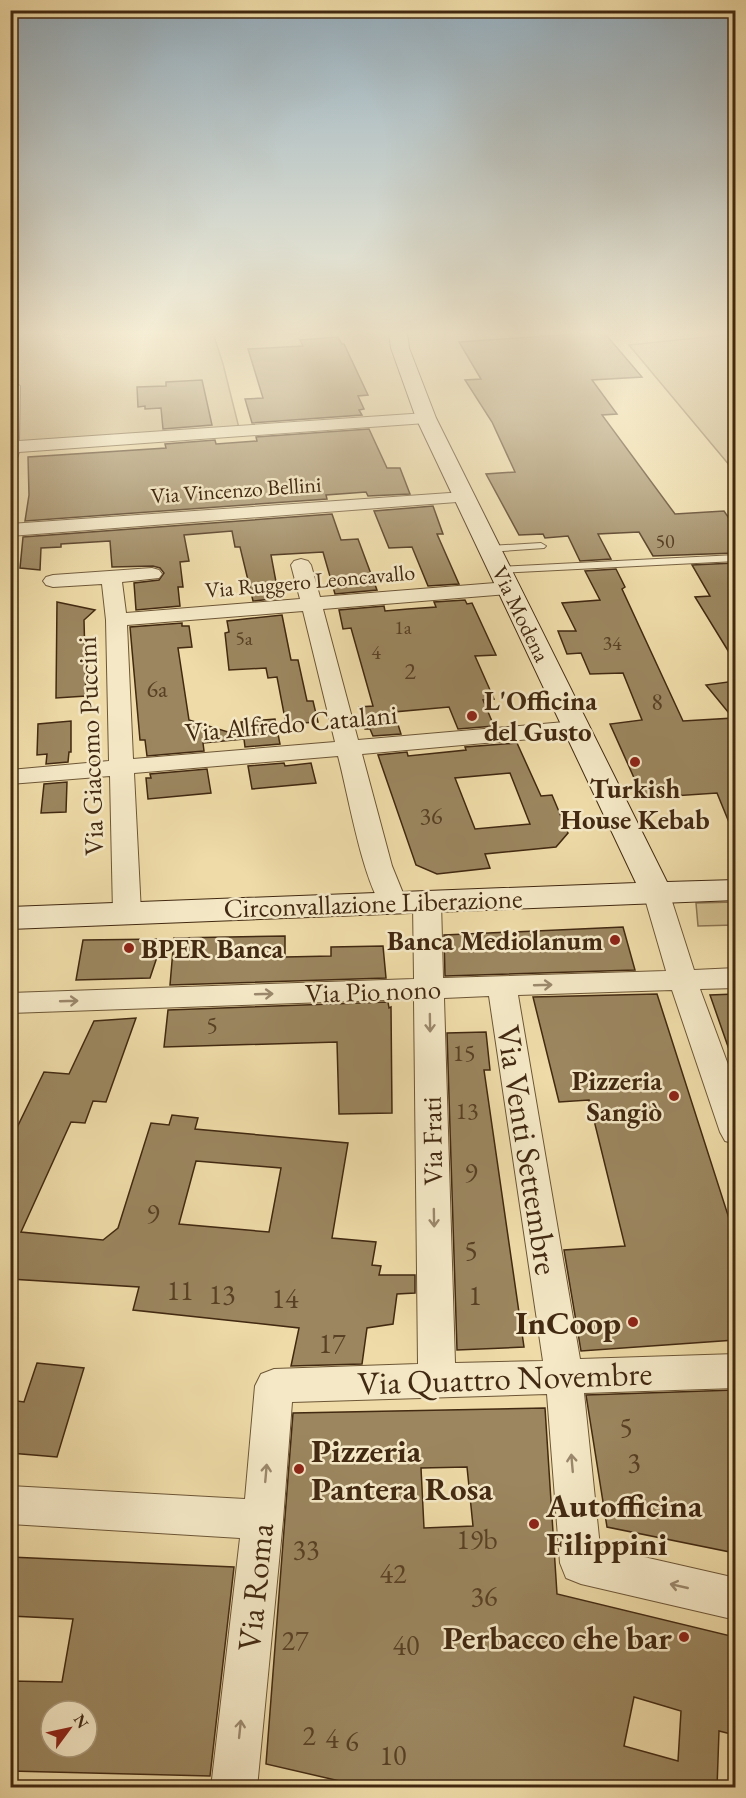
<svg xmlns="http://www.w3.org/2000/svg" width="746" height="1798" font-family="'EB Garamond',serif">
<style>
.green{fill:#d1bd8e;stroke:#8a7350;stroke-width:1.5}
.building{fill:#9b865f;stroke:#422911;stroke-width:1.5;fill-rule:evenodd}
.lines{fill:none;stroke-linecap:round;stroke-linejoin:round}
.service-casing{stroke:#6d5636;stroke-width:2}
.minor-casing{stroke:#6d5636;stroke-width:2}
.secondary-casing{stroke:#422911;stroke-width:2}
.service{fill:#f4e8c6;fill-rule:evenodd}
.minor{fill:#f4e8c6;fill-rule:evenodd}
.secondary{fill:#f4e8c6;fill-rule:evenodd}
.oneway{stroke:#9b886c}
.poi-dot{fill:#8f2418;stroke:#f4e8c6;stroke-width:2}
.labels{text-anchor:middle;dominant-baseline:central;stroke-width:5;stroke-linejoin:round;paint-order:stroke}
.far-number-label{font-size:20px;fill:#584024}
.far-street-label{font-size:22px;fill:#422911;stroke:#f4e8c6}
.number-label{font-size:24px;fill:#584024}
.poi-label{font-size:27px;font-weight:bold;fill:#422911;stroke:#f4e8c6;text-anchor:start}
.street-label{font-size:27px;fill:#422911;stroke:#f4e8c6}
.near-number-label{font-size:28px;fill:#584024}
.near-street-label{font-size:33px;fill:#422911;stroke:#f4e8c6}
.near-poi-label{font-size:33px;font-weight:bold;fill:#422911;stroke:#f4e8c6;text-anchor:end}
</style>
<rect width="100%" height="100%" fill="#eedba7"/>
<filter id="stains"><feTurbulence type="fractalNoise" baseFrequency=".00333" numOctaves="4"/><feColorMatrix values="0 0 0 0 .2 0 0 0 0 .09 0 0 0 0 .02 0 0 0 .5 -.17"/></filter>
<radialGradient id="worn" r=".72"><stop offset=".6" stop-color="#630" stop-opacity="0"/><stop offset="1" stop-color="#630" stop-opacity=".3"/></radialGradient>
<g class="green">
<polygon points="46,333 213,333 223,364 240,432 11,448 11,335"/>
<polygon points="735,334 736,334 735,472 629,345"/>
<polygon points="735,902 735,925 698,926 696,903"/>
</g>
<g class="building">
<polygon points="592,333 607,336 642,377 592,380 617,414 602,415 675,514 724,511 735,527 735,553 653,556 639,532 598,534 611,559 580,561 568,536 545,538 543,534 519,535 486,474 515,472 492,422 465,380 481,379 459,342"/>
<polygon points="338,337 342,344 344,344 368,395 358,396 364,409 359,410 362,415 252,423 245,399 263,398 248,349 303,346 300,340"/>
<polygon points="202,380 212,425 163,429 161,408 145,409 145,406 138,407 137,387 166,386 166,382"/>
<polygon points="369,429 387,468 400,468 410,494 368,496 366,492 326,495 327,499 25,521 29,495 28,457 166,448 165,444 215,440 216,444 257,441 256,437"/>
<polygon points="433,506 443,534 437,534 459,584 428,586 412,547 389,548 374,511"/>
<polygon points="332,514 341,540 358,539 377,590 335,594 323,552 271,555 279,598 253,601 240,547 235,547 232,531 184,535 189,561 180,562 183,587 178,587 180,606 136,610 134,583 159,580 164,573 160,568 153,566 112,567 110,541 61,544 61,547 41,548 40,570 20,568 23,537"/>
<polygon points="735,563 735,662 695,597 710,596 692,565"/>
<polygon points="616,569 625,587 622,589 683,721 733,718 706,685 735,681 735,837 717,793 643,798 610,724 642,720 623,673 590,674 581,653 567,654 558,631 576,631 562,603 600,600 585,571"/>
<polygon points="465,600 467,604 472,603 496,655 475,656 494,699 483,700 494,726 458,729 449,707 394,712 401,734 373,736 370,729 365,729 359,707 373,706 351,628 343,629 339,610 384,606 385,611 408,609 436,607 434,602"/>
<polygon points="57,602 95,610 84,620 86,696 56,698"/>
<polygon points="282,615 291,660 298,660 307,701 313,701 318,722 286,724 277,677 268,678 266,668 229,670 225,633 229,632 227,621"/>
<polygon points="182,623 182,626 189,626 192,647 178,648 189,720 244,737 241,722 275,719 280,744 245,747 244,739 203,743 204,751 147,756 145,740 140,740 130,627"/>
<polygon points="71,721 71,752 69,752 68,762 46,764 47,754 37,755 38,724"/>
<path d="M517,743L541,796L552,795L568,833L556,847L485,854L490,868L437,874L416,865L378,755L407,752L408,756L466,750L465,747ZM510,773L530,824L475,829L455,778Z"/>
<polygon points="284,763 285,766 311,763 316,783 252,789 248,766"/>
<polygon points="207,769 211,793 148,799 146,778 151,778 150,774"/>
<polygon points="67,782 66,812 41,813 44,784"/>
<polygon points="623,927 635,970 445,976 444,935"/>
<polygon points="285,936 285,957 331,956 331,947 383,946 386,978 170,985 174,938"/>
<polygon points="163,939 150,978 76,980 83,940"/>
<polygon points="657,994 735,1237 735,1340 581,1351 564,1250 625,1246 589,1100 559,1102 533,997"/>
<polygon points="735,994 735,1058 732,1058 710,995"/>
<polygon points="388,1002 389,1008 391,1007 392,1113 339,1114 337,1042 164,1047 168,1010"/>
<path d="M136,1018L106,1102L93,1101L85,1123L71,1122L21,1232L103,1240L118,1228L151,1123L169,1125L172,1115L198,1118L195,1129L348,1143L332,1238L376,1242L372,1265L381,1266L379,1275H415V1293L397,1294L393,1324L367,1328L362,1364L291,1366L299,1328L133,1310L139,1287L10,1279V1142L44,1072L69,1074L94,1021ZM196,1161L281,1168L269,1232L179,1224Z"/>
<polygon points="486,1032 490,1070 484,1070 524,1347 457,1350 447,1033"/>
<polygon points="37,1363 84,1368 57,1457 10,1453 10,1400 24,1402"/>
<polygon points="735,1390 735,1553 607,1527 586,1395"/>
<path d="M545,1408L557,1594L735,1637V1735L719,1731L717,1788H370L266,1764L293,1413ZM467,1467L473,1526L424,1528L421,1468ZM634,1697L681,1711L678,1761L624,1746Z"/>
<path d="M10,1557L234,1567L210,1776L10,1771V1681L62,1682L73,1619L10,1616ZM51,1711H87V1747H51Z"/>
</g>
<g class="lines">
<defs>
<g id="service">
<polygon points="541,543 546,546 544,548 489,552 484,549 489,546"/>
<polygon points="736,555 736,561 500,573 495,570 500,567"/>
</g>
<g id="minor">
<polygon points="12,381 20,386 19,441 426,413 434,418 426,423 19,452 16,461 10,462"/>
<polygon points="464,492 470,493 473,497 470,501 10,536 10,524"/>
<path d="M301,559L308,561L311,565L320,597L508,582L515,584L518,588L515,592L508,594L323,609L358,740L576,721L584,723L588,728L584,733L576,735L362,754L392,866L407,903L403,909L393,912L383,909C361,874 349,798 338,756L134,773L141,913L137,919L127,922L117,919L113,913L110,776L10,784V770L109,761L106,620L102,584L53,587L46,585L43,581L46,577L53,575L152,568L159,570L162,574L159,578L122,582L126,613L300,599L291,565L294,561ZM303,611L335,742L133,759L127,625Z"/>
<path d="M656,883L665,886L669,892L694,970L736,968V988L700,989L736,1086V1144L725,1141L720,1132L672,990L518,995L580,1359L736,1354V1388L584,1393L600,1547L736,1578V1620L581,1584L566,1578L560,1563L547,1394L292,1402L283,1520L257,1788H211L240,1538L10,1524V1486L245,1499L255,1386L261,1374L274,1369L418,1364L414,999L10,1013V993L414,979L413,902L417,896L427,893L437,896L441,902L443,978L666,971L643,892L647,886ZM489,996L543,1361L455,1363L444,998Z"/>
</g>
<polygon id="secondary" points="389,333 407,333 409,348 436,418 667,882 736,880 736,900 10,929 10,907 636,883 416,418 391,348"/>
</defs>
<use href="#service" class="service-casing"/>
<use href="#minor" class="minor-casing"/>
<use href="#secondary" class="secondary-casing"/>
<use href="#service" class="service"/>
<use href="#minor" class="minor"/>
<use href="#secondary" class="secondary"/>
</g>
<defs><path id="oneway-shaft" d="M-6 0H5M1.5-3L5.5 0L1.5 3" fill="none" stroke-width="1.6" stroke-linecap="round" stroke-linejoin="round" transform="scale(1.5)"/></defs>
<g class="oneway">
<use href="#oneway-shaft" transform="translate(543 985) rotate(-2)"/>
<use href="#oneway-shaft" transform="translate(264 994) rotate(-2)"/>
<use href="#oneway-shaft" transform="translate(69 1001) rotate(-2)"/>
<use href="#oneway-shaft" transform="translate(430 1023) rotate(89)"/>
<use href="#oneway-shaft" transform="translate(434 1218) rotate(89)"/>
<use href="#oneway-shaft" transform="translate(572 1463) rotate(-95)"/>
<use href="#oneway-shaft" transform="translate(266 1473) rotate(-85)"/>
<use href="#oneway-shaft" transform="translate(679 1586) rotate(-167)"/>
<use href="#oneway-shaft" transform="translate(240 1729) rotate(-84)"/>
</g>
<linearGradient id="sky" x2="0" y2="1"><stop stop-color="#93abba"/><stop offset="0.57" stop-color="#f7efd7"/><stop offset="1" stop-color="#f7efd7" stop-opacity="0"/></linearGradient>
<rect width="746" height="584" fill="url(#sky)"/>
<g class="poi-dot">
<circle cx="472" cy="716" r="6"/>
<circle cx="635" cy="762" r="6"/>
<circle cx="615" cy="940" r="6"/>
<circle cx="129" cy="948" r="6"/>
<circle cx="674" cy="1096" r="6"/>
<circle cx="633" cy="1322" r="6"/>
<circle cx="299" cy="1469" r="6"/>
<circle cx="534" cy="1524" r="6"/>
<circle cx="684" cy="1637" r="6"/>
</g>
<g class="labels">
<g class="far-number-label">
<text x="665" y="541">50</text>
<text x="403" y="627">1a</text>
<text x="244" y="638">5a</text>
<text x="612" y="643">34</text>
<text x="376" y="652">4</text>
</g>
<g class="far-street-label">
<text transform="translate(236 490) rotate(-4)">Via Vincenzo Bellini</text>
<text transform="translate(310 581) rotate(-5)">Via Ruggero Leoncavallo</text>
<text transform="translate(521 614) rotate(64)">Via Modena</text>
</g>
<g class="number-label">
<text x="410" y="670">2</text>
<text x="157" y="688">6a</text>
<text x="657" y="701">8</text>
<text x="431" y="815">36</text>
<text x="212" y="1024">5</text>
<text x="464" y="1052">15</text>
<text x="467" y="1110">13</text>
</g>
<g class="poi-label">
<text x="484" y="700">L'Officina<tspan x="484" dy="31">del Gusto</tspan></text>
<text x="635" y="788" text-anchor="middle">Turkish<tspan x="635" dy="31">House Kebab</tspan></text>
<text x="603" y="940" text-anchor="end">Banca Mediolanum</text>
<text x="141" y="948">BPER Banca</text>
<text x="662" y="1080" text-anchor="end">Pizzeria<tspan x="662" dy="31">Sangiò</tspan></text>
</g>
<g class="street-label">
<text transform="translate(291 723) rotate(-5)">Via Alfredo Catalani</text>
<text transform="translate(90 746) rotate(-92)">Via Giacomo Puccini</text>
<text transform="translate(373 903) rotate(-2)">Circonvallazione Liberazione</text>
<text transform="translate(373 991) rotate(-2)">Via Pio nono</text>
<text transform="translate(432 1141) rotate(-91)">Via Frati</text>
</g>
<g class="near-number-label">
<text x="471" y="1172">9</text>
<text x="153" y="1213">9</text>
<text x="471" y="1250">5</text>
<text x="180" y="1290">11</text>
<text x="222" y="1294">13</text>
<text x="475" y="1295">1</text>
<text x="285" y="1298">14</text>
<text x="332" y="1343">17</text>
<text x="626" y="1427">5</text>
<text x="634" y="1462">3</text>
<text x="477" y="1539">19b</text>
<text x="306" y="1549">33</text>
<text x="393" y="1573">42</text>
<text x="484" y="1596">36</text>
<text x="295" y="1640">27</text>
<text x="406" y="1645">40</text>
<text x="309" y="1735">2</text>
<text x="332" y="1738">4</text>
<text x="352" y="1741">6</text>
<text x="393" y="1755">10</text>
</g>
<g class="near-street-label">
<text transform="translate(528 1150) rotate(81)">Via Venti Settembre</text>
<text transform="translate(505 1378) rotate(-2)">Via Quattro Novembre</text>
<text transform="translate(255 1587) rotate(-84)">Via Roma</text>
</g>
<g class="near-poi-label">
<text x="621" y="1322">InCoop</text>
<text x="311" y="1450" text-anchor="start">Pizzeria<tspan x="311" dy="38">Pantera Rosa</tspan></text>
<text x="546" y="1505" text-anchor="start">Autofficina<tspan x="546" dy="38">Filippini</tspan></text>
<text x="672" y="1637">Perbacco che bar</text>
</g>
</g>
<rect width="746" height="1798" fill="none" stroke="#eedba7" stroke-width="36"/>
<rect x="12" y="12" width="722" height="1774" fill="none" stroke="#422911" stroke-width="3"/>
<rect x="18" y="18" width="710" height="1762" fill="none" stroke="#422911" stroke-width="1.5"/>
<g transform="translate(69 1729) rotate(57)"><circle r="28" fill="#f4e8c6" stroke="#ad9c7e" stroke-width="1.5"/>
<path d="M0-4.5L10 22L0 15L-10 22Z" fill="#8f2418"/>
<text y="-9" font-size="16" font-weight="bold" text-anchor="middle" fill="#422911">N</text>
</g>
<rect width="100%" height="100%" filter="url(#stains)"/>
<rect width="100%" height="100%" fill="url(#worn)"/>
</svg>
